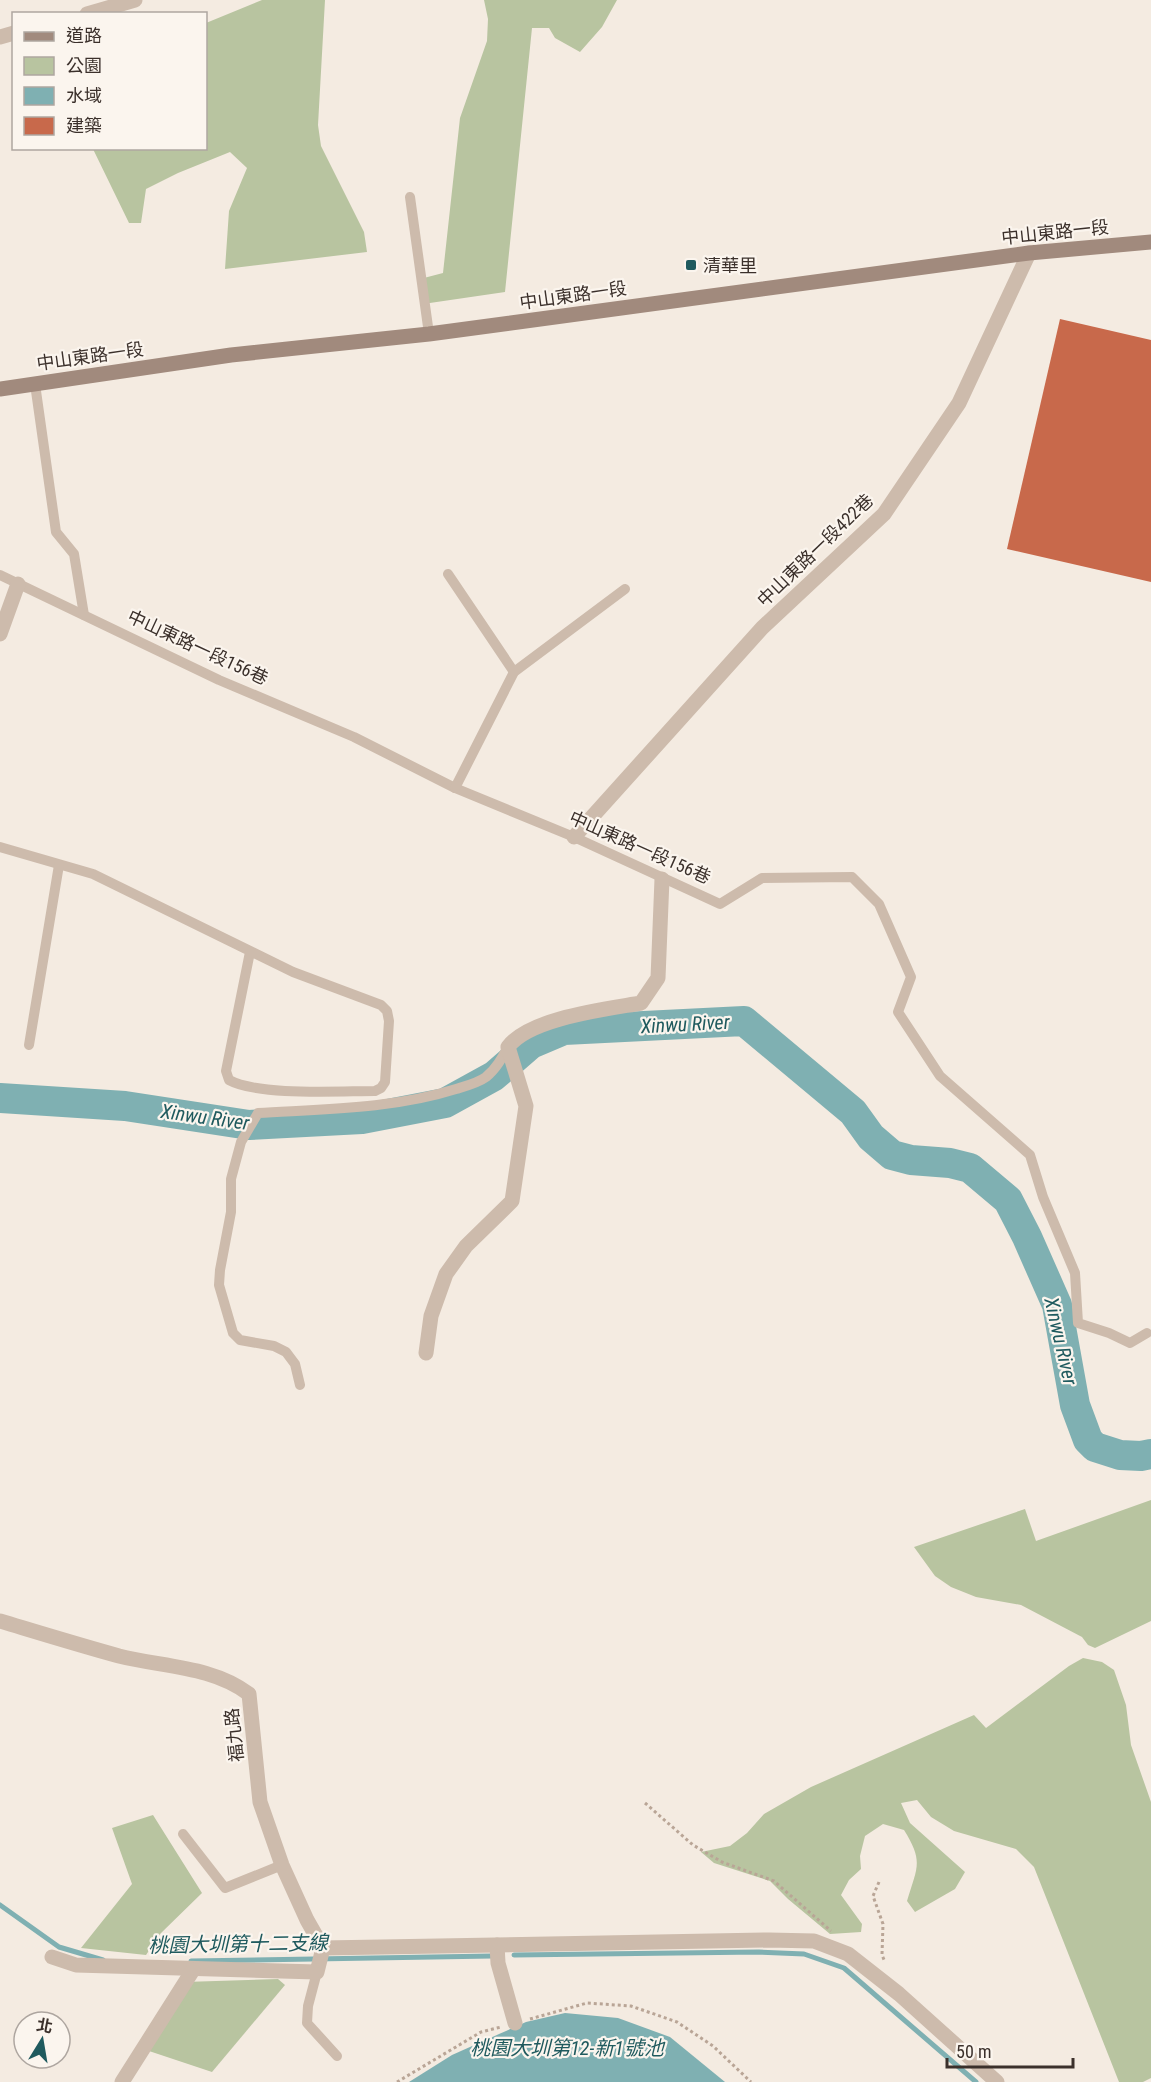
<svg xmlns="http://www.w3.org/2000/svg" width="1151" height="2082" font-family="'Roboto Condensed','Noto Sans TC',sans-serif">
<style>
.green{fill:#b8c4a0}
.water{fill:#7fb0b2}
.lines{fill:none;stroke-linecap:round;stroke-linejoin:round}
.stream{stroke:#7fb0b2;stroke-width:5}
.river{stroke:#7fb0b2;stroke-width:30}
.building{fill:#c8694b}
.path{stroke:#b9a596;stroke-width:3;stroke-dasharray:3 3;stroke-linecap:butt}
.lane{stroke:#cdbbac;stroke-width:10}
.street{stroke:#cdbbac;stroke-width:15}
.secondary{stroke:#a18a7d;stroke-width:15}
.poi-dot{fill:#1f5a5e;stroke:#fbf5ee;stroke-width:2}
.labels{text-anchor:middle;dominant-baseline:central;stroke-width:4.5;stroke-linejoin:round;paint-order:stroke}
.street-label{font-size:18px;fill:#3b302b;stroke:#fbf5ee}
.poi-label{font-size:18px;fill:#3b302b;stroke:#fbf5ee;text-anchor:start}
.water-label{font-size:20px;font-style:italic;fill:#1f5a5e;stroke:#fbf5ee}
</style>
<rect width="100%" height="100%" fill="#f4ebe1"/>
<g class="green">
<polygon points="262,0 325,0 318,125 321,146 364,232 367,252 225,269 229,211 247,168 230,152 178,173 146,189 141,223 129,223 93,149 206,148 206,23"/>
<polygon points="484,0 617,0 602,27 580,52 555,38 549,28 532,28 505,292 423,304 420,279 443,273 460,118 487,41 488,19"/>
<polygon points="1151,1500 1151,1621 1095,1648 1088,1645 1082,1637 1021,1605 976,1597 951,1587 935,1576 914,1547 1025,1509 1036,1541"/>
<path d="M1083,1658L1102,1662L1114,1670L1126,1705L1131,1745L1151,1802V2078L1143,2082H1119L1034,1867L1016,1849L954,1831L931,1817L917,1800L901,1803L910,1823L965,1872L955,1889L915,1912L907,1901C917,1867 924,1862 904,1830L883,1824L865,1836L860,1856L861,1869L849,1880L841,1895L862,1924L861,1932L830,1934L788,1899L770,1881L714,1863L701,1852L730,1846L747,1833L764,1814L811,1787L974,1715L986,1728L1069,1666Z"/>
<polygon points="153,1815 202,1893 160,1934 146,1955 81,1948 132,1884 112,1828"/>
<polygon points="278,1979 285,1985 212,2072 140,2048 184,1982"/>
</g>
<polygon class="water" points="565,2013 618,2018 670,2037 725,2082 409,2082 452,2055 526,2022"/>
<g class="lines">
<g class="stream">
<polyline points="0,1905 59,1947 103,1960"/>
<polyline points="514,1955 759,1952 804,1954 844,1968 976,2082"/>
<polyline points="191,1961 492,1956"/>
</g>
<polyline class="river" points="0,1098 125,1106 249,1125 362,1119 445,1103 494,1076 531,1044 564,1030 744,1021 853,1112 871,1137 892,1155 911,1160 950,1163 970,1168 1008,1200 1027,1237 1057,1305 1075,1405 1088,1440 1095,1447 1120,1455 1141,1456 1151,1454"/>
</g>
<polygon class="building" points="1060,319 1151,340 1151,582 1007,549"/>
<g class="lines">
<g class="path">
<polyline points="645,1803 693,1845 722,1862 774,1881 831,1931"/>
<polyline points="879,1882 873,1896 883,1924 882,1955 885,1962"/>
<polyline points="530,2019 587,2003 631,2006 677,2022 713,2046 751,2082"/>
<polyline points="397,2082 481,2032 501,2027"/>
</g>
<g class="lane">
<polyline points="410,197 429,334"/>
<polyline points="35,384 56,532 74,554 84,615"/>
<polyline points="448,574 514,672"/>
<polyline points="0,575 219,680 354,737 455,788 574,837 720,904 762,878 852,877 879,904 911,977 898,1012 940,1076 1030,1155 1043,1197 1075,1273 1078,1323 1109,1333 1130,1343 1147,1333"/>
<polyline points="455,788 514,672 625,589"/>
<path d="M0,847L93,874L293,972L381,1005L387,1011L389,1021L385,1082L381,1088L375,1091C339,1091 258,1096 229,1080L226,1071L250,952"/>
<polyline points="29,1045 59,865"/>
<path d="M300,1385L295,1364L286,1352L274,1346L240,1340L233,1333L219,1285L220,1270L231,1212V1179L241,1142L258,1113C324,1109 393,1109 456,1089C466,1086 478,1083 486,1077C496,1069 502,1058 508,1047"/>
<polyline points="183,1834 225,1888 282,1865"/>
<polyline points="317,1972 308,2006 307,2023 337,2056"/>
</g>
<g class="street">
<polyline points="87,14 135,0"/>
<polyline points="0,37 14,33"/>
<polyline points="0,634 18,584"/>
<polyline points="574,837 762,628 884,514 959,403 1029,253"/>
<path d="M426,1353L431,1316L446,1274L466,1246L512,1201L526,1106L508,1047C529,1018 607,1009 641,1003L658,978L662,879"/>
<path d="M0,1621C40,1633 79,1645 119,1656C163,1667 212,1666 249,1694L260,1802L282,1865L307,1920L323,1948"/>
<polyline points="497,1945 498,1963 515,2023"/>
<polyline points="323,1948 769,1940 814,1941 848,1954 899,1994 997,2082"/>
<polyline points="52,1957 76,1965 317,1972 323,1948"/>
<polyline points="122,2082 193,1970"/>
</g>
<polyline class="secondary" points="0,389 231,355 429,334 1029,253 1151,242"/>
</g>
<rect class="poi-dot" x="685" y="259" width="12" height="12" rx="3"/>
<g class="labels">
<g class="street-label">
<text transform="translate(1055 232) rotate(-6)">中山東路一段</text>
<text transform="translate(573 295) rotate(-8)">中山東路一段</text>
<text transform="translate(90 356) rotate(-8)">中山東路一段</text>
<text transform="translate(815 550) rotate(-44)">中山東路一段422巷</text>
<text transform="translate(198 647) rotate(25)">中山東路一段156巷</text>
<text transform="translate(640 847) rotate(24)">中山東路一段156巷</text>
<text transform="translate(234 1735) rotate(-96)">福九路</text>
</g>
<g class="poi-label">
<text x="703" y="265">清華里</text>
</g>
<g class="water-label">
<text transform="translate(685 1024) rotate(-3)">Xinwu River</text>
<text transform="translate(205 1117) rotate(8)">Xinwu River</text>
<text transform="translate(1061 1341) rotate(77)">Xinwu River</text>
<text transform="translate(238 1944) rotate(-1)">桃園大圳第十二支線</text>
<text x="567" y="2048">桃園大圳第12-新1號池</text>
</g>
</g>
<rect x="12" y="12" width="195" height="138" fill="#fbf5ee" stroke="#aea6a0" stroke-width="1.5"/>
<rect x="24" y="32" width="30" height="9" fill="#a18a7d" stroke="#aea6a0" stroke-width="1.5"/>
<text x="66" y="42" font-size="18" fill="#3b302b">道路</text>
<rect x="24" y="57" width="30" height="18" fill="#b8c4a0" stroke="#aea6a0" stroke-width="1.5"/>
<text x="66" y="72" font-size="18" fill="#3b302b">公園</text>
<rect x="24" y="87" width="30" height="18" fill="#7fb0b2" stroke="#aea6a0" stroke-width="1.5"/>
<text x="66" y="102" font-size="18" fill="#3b302b">水域</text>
<rect x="24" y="117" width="30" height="18" fill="#c8694b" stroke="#aea6a0" stroke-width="1.5"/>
<text x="66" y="132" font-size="18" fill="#3b302b">建築</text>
<g transform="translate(42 2040) rotate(11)"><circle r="28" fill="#fbf5ee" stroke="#aea6a0" stroke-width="1.5"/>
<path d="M0-4.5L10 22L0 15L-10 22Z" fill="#1f5a5e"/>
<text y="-9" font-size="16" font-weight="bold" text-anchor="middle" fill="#3b302b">北</text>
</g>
<path d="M947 2058v9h126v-9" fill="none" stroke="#3b302b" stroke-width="3"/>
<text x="956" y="2058" font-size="18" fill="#3b302b" stroke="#fbf5ee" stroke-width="4.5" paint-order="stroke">50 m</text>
</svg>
